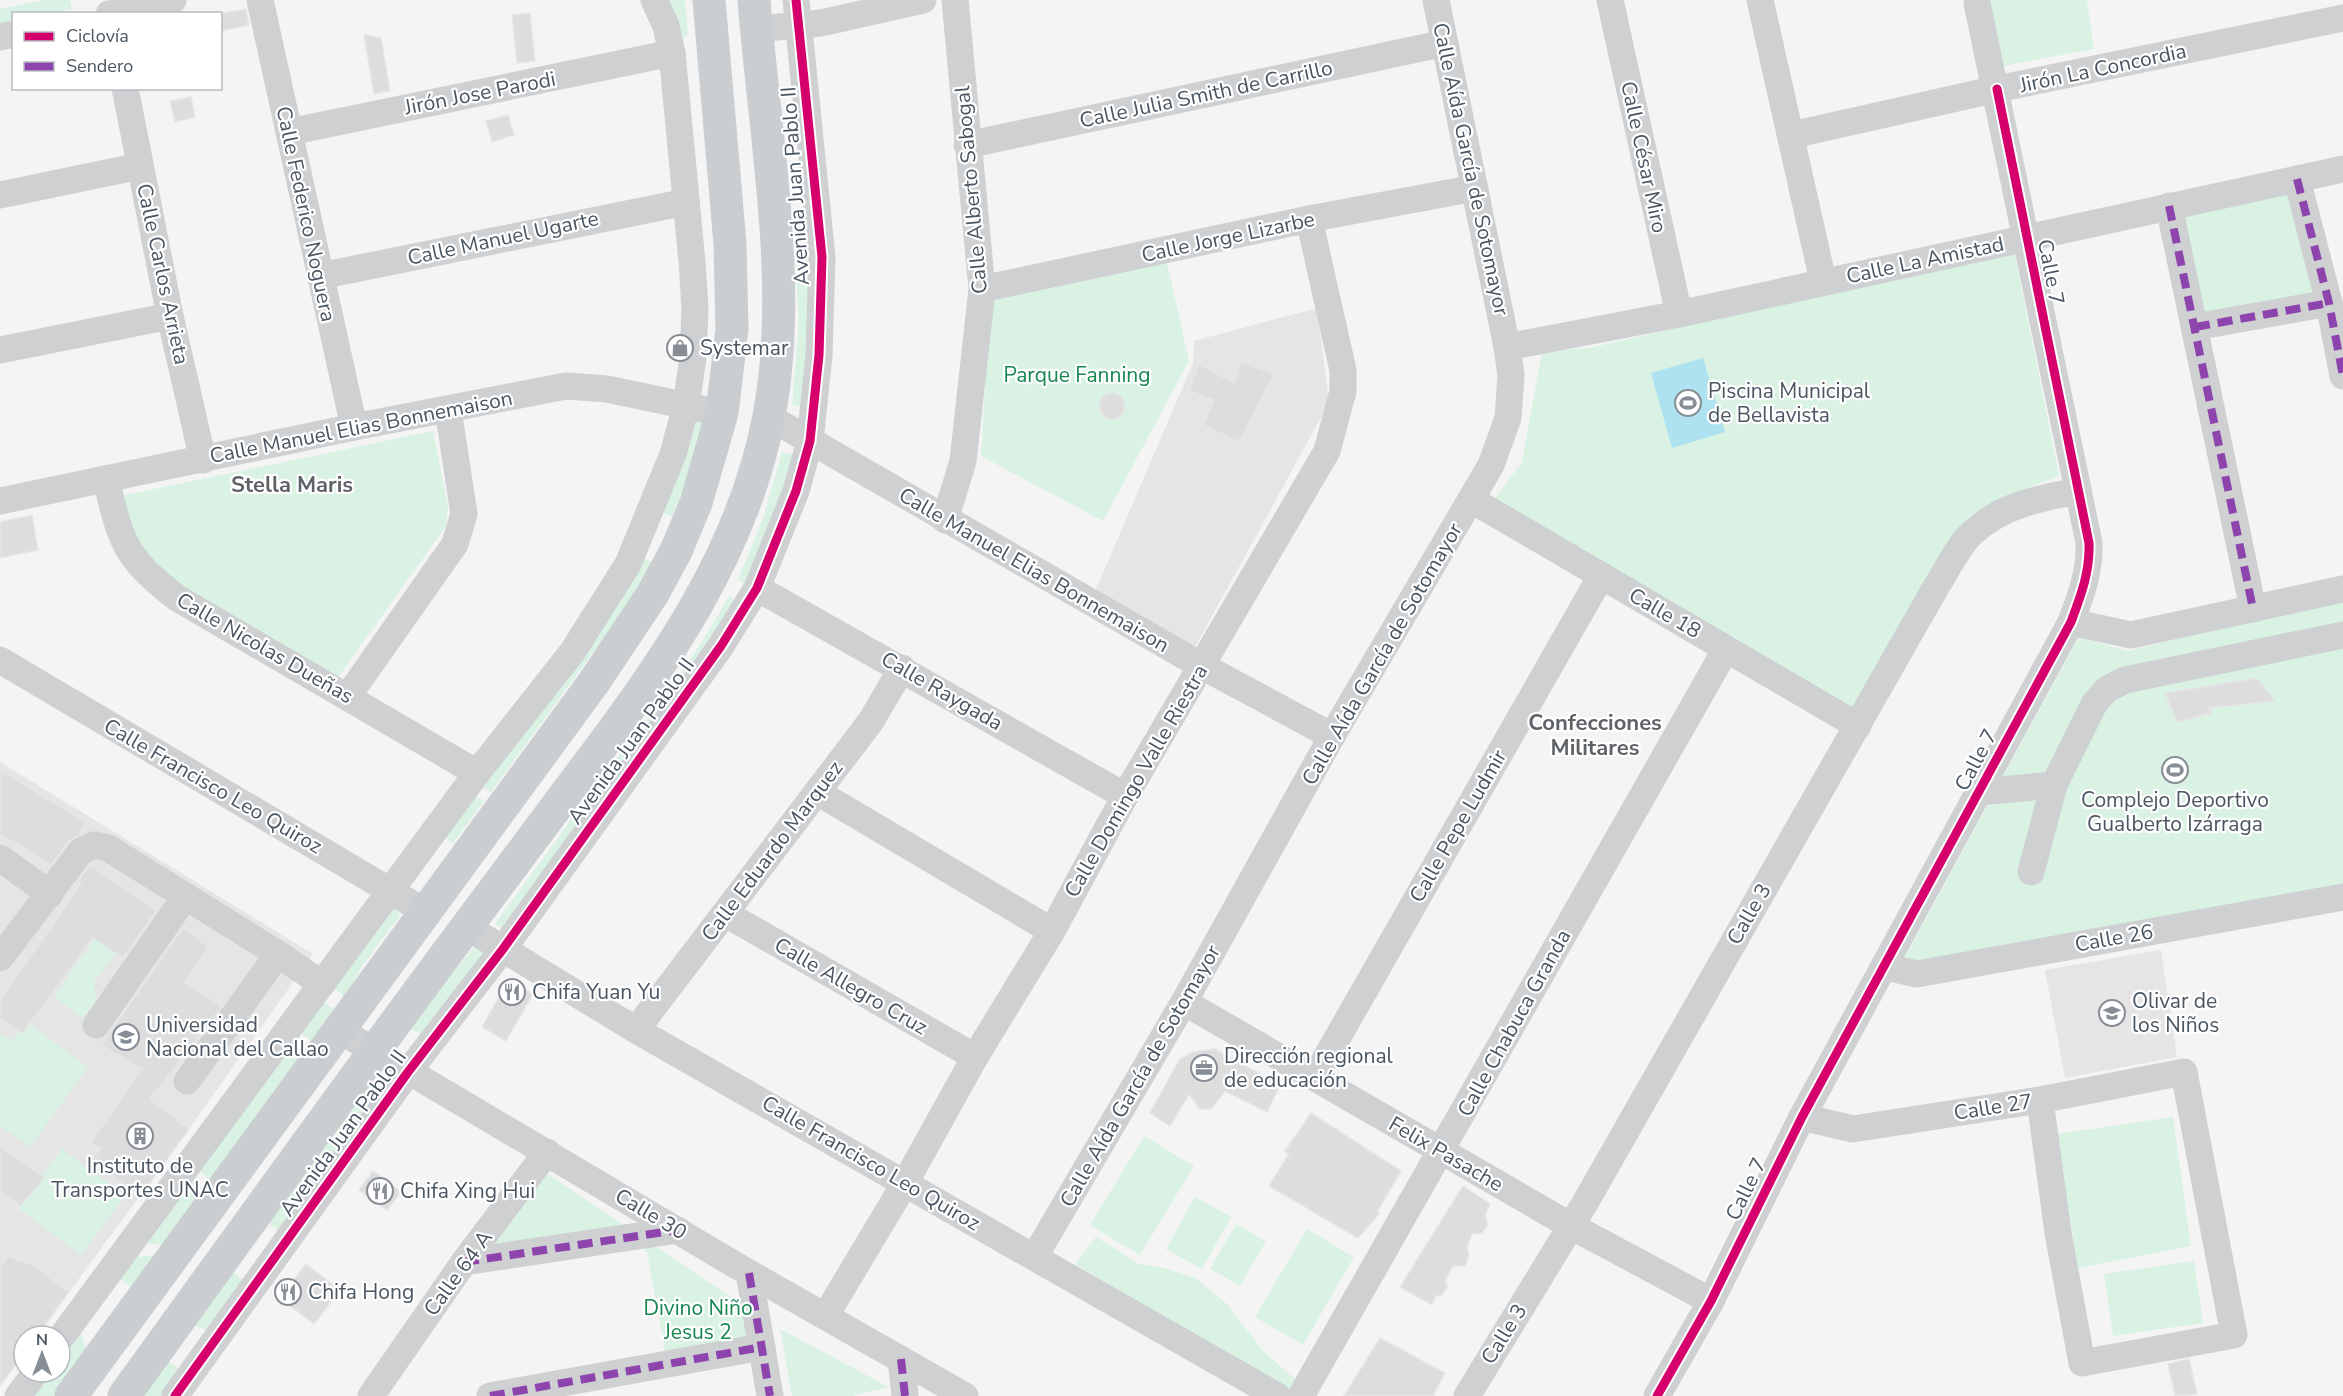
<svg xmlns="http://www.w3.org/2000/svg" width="2343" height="1396" font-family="'Nunito Sans',sans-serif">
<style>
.education{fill:#e6e5e6}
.green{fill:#d9f2e3}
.water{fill:#aee2f0}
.building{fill:#ddddde;stroke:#e5e6e7;stroke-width:1.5}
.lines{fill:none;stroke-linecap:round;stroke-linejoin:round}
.minor{stroke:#ced0d2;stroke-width:27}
.major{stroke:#caced1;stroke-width:33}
.quiet{stroke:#8e44ad;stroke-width:8;stroke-dasharray:15 8;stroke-linecap:butt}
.cycleway-casing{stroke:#fff;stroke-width:13}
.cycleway{stroke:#d6006c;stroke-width:9}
.labels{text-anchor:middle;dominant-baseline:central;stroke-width:4.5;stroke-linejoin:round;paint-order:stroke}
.street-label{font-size:21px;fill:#4a5661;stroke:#fff}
.poi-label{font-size:21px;fill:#4a5661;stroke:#fff;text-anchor:start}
.park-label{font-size:21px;fill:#17864f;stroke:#fff}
.neighbourhood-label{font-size:22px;font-weight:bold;fill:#5f6368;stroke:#fff}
</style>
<rect width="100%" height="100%" fill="#f4f4f4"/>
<g class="education">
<polygon points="1317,308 1329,403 1195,647 1094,594 1193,363 1194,341"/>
<polygon points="0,762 313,954 189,1129 37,1336 24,1336 24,1353 0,1386"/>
<polygon points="2161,950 2177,1057 2065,1078 2045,970"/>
</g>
<g class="green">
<polygon points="45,0 70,0 72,9 50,13 14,14 13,22 0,25 0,9"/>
<polygon points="653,0 685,0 688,35 672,46"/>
<polygon points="1977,0 2087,0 2094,49 1992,68"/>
<polygon points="2303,179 2326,299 2193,324 2170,205"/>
<polygon points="2014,251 2059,476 2001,498 1969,516 1855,713 1493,501 1522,462 1542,351 1589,348"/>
<polygon points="797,260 809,260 811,320 803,407 792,405 799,321 796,277"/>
<polygon points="1167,263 1189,361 1103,521 981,456 990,301"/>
<polygon points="693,420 704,422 689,477 672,516 662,513"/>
<polygon points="433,431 448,506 446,526 337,679 190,597 134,541 120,496"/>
<polygon points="782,452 795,455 748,586 738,580 763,518"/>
<polygon points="641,557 652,562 624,610 491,792 481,786"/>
<path d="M729,596L740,603L615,784L603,776C649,718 693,662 729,596Z"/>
<polygon points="2343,598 2343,890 1944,967 1903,961 2079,637 2128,651"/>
<polygon points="595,787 607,796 506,931 495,924"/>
<polygon points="473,794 484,801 453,843 443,836"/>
<polygon points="390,907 401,914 363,965 345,997 332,987"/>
<polygon points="101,930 120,944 114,956 94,982 96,1001 83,1018 54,997"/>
<polygon points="475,946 490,955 427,1038 409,1027"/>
<polygon points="322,1001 337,1011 317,1045 299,1032"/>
<polygon points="26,1022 88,1067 30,1147 0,1126 0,1033 12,1041"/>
<polygon points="293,1039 311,1053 215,1184 198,1170"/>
<polygon points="369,1083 386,1096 284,1234 266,1222"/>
<polygon points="2173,1117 2191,1246 2078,1268 2056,1134"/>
<polygon points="1144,1136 1194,1166 1140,1255 1090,1225"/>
<polygon points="62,1149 125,1196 81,1255 18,1208"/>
<polygon points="536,1166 756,1314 752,1350 667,1363 647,1252 629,1238 483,1258"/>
<polygon points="191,1180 209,1193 171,1245 145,1244"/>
<polygon points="1195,1197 1231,1217 1202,1269 1166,1249"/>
<polygon points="1236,1224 1266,1241 1240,1286 1210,1269"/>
<polygon points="1307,1229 1354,1257 1303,1345 1255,1317"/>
<polygon points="1096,1237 1139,1264 1164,1268 1195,1278 1227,1304 1263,1351 1295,1379 1288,1392 1075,1264"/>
<polygon points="156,1255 132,1288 119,1278 134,1257"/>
<polygon points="2194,1261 2203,1323 2113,1336 2104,1274"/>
<polygon points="229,1270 248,1284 213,1332 189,1324"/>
<polygon points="780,1329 889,1387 853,1396 792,1396"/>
<polygon points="81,1332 88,1357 60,1396 33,1396 51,1372 60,1372 60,1360"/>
<polygon points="165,1359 184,1372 167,1396 137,1396"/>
</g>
<polygon class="water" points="1703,358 1725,432 1672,448 1651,373"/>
<g class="building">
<polygon points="246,9 249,25 220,31 220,14"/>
<polygon points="530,13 535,61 517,63 512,15"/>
<polygon points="364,35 381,38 390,91 374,94"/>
<polygon points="191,97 195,117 175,122 170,101"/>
<polygon points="508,115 514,135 492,142 486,121"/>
<polygon points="1240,362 1274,374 1239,442 1203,425 1214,400 1189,391 1199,364 1234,383"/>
<circle cx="1112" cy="406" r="13"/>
<polygon points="32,515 38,550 0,558 0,522"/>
<polygon points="2257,678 2275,701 2209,708 2212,713 2177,722 2165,693"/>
<polygon points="0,770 86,822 79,835 69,841 51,865 0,834"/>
<polygon points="90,865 157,910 123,958 93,938 23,1033 0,1018 0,1001 81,883 78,881"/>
<polygon points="183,928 208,947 185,982 222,1006 150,1099 189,1129 140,1197 92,1159 101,1149 90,1143 142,1069 101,1045"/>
<polygon points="509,980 533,994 506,1041 482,1027"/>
<polygon points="1215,1049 1280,1085 1267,1112 1225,1091 1211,1109 1200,1109 1189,1094 1170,1126 1150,1113 1180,1059 1193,1052"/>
<polygon points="1311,1113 1401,1171 1377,1212 1380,1213 1358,1238 1269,1186 1289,1154 1285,1151"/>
<polygon points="0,1146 44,1178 21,1206 0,1192"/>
<polygon points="373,1171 401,1192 387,1210 359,1190"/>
<polygon points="1463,1186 1490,1204 1485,1215 1488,1224 1482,1233 1472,1234 1467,1247 1469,1255 1465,1266 1453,1266 1445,1281 1448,1286 1442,1295 1436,1296 1432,1305 1400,1287"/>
<polygon points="8,1256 33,1265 69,1292 37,1336 24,1336 24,1353 0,1386 0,1267"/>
<polygon points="306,1264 340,1290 314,1324 280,1298"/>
<polygon points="1380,1338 1445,1373 1433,1396 1344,1396"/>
<polygon points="2189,1359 2197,1394 2175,1396 2168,1364"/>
</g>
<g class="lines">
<g class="minor">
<polyline points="260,0 354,427"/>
<polyline points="1610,0 1679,314"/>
<polyline points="1760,0 1823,281"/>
<polyline points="109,14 173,0"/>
<polyline points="756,29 821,23 923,0"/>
<polyline points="0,37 14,34"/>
<polyline points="125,88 170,316 203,460"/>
<polyline points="289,132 672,53"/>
<polyline points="1792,135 1997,89 2343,18"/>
<polyline points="967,145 1445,43"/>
<polyline points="2297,179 2329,303 2343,376"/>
<polyline points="0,195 140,166"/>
<polyline points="2169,206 2253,609"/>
<polyline points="320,276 686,202"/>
<polyline points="982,289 1309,219 1475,188"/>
<polyline points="2195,327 2329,303"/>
<polyline points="1507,347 1679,314 2343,169"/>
<polyline points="0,350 170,316"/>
<polyline points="769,417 1202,666 1332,736"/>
<path d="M106,479C121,542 124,557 177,598L477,773"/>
<polyline points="1472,500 1858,726"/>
<polyline points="0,501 354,427 566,386 607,389 702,409"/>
<polyline points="945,520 963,461 982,289 955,0"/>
<polyline points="757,588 1125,796"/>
<polyline points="2071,622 2131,635 2343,589"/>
<polyline points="0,660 426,912"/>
<polyline points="348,696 455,544 464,514 448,409"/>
<polyline points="817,792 1052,931"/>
<polyline points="1979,792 2054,785 2094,704 2106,690 2125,680 2343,635"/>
<polyline points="0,858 50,894"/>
<polyline points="2031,872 2054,785"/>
<polyline points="726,914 975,1057"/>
<polyline points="467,927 636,1030 1277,1396"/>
<polyline points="278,954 322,984"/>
<polyline points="0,958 81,851 94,845 108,848 278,954 187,1081"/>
<polyline points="1886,967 1917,974 2343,897"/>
<polyline points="1184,1002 1571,1226 1711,1301"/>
<polyline points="96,1025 185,897"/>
<polyline points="339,1030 749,1273 965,1396"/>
<polyline points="636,1030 871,721 902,668"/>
<polyline points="1315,1077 1601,576"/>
<polyline points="1802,1117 1853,1129 2040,1100 2184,1072 2234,1335 2082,1363 2058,1233 2040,1100"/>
<polyline points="1035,1256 1184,1002 1332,736 1491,465 1508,418 1511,375 1507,347 1436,0"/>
<polyline points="464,1262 678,1230"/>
<polyline points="749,1273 770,1396"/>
<polyline points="826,1315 905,1183 975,1057 1052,931 1125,796 1327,451 1343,391 1343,370 1309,219"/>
<polyline points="60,1339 477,773 573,651 628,564 673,454 686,406 693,357 695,309 692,262 672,53 666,26 654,0"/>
<polyline points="901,1359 905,1396"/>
<polyline points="18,1396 36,1372"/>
<polyline points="175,1396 408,1072 503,949 721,646 757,588 796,491 810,441 819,355 822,257 796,0"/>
<polyline points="371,1396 464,1262 547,1152"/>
<polyline points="490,1396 762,1347"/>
<polyline points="1301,1396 1726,649"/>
<path d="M1467,1396L1585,1203L1936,587C1947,570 1958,546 1972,533C2002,505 2040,498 2078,491"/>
<path d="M1657,1396L1711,1301L1802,1117L2071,622C2081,595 2090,572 2089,543L1977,3"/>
</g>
<g class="major">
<polyline points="71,1396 594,682 652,595 676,551 696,503 722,413 732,329 730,244 709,0"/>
<path d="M124,1396C229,1251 334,1105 441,961C488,899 534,837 580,775C663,665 743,554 769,416C794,285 764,132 754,0"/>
</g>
<g class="quiet">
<polyline points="2297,179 2329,303 2343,376"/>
<polyline points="2169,206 2253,609"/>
<polyline points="2195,327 2329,303"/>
<polyline points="464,1262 678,1230"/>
<polyline points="749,1273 770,1396"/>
<polyline points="901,1359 905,1396"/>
<polyline points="490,1396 762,1347"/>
</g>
<defs>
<g id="cycleway">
<polyline points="175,1396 408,1072 503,949 721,646 757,588 796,491 810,441 819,355 822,257 796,0"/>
<path d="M1657,1396L1711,1301L1802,1117L2071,622C2081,595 2090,572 2089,543L1997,89"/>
</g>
</defs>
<use href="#cycleway" class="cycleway-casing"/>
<use href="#cycleway" class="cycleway"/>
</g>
<defs>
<symbol id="shop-ring" viewBox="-11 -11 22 22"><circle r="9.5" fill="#fff" stroke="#868d94" stroke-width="1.5"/><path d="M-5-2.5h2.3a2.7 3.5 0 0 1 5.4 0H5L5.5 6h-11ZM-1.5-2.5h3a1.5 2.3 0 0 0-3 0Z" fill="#868d94"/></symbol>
<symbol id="stadium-ring" viewBox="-11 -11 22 22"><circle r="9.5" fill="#fff" stroke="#868d94" stroke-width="1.5"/><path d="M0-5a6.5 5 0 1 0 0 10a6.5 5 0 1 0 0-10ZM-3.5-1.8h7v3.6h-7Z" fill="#868d94"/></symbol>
<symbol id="restaurant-ring" viewBox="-11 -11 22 22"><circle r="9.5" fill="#fff" stroke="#868d94" stroke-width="1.5"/><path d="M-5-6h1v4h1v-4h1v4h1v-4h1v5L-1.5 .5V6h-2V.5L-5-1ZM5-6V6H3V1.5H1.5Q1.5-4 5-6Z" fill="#868d94"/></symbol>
<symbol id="school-ring" viewBox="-11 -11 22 22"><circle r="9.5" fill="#fff" stroke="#868d94" stroke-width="1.5"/><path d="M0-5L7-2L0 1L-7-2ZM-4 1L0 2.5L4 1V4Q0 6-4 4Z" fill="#868d94"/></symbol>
<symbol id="university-ring" viewBox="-11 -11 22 22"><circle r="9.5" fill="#fff" stroke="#868d94" stroke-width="1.5"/><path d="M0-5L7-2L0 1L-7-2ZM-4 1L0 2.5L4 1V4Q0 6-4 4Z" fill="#868d94"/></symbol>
<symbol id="office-ring" viewBox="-11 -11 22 22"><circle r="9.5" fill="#fff" stroke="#868d94" stroke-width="1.5"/><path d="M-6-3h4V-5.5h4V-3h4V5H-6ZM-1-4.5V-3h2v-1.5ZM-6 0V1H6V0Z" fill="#868d94"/></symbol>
<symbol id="building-ring" viewBox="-11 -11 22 22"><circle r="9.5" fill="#fff" stroke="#868d94" stroke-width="1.5"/><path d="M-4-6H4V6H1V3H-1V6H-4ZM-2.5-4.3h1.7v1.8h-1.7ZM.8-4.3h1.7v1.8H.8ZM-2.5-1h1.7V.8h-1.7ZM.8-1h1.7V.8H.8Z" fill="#868d94"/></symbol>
</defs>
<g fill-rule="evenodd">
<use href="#shop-ring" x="665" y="333" width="30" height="30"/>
<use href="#stadium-ring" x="1673" y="388" width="30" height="30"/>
<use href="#stadium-ring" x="2160" y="755" width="30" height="30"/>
<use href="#restaurant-ring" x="497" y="977" width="30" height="30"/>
<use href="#school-ring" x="2097" y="998" width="30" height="30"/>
<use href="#university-ring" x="111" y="1022" width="30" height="30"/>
<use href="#office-ring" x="1189" y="1053" width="30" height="30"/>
<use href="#building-ring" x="125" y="1121" width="30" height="30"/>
<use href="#restaurant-ring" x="365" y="1176" width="30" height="30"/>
<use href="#restaurant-ring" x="273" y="1277" width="30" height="30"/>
</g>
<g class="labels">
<g class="street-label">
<text transform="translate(2103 68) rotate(-12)">Jirón La Concordia</text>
<text transform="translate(480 93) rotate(-11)">Jirón Jose Parodi</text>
<text transform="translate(1206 94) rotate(-12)">Calle Julia Smith de Carrillo</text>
<text transform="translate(1644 157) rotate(78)">Calle César Miro</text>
<text transform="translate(1471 169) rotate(78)">Calle Aída García de Sotomayor</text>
<text transform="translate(795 186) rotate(-94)">Avenida Juan Pablo II</text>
<text transform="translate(971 190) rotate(-95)">Calle Alberto Sabogal</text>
<text transform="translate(306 214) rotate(78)">Calle Federico Noguera</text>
<text transform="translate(1228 237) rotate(-12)">Calle Jorge Lizarbe</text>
<text transform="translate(503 238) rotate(-12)">Calle Manuel Ugarte</text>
<text transform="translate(1925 260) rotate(-12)">Calle La Amistad</text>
<text transform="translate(2051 272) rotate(79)">Calle 7</text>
<text transform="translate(163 274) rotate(78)">Calle Carlos Arrieta</text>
<text transform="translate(361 427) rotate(-11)">Calle Manuel Elias Bonnemaison</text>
<text transform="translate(1034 570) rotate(30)">Calle Manuel Elias Bonnemaison</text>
<text transform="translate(1665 613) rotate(30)">Calle 18</text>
<text transform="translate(265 648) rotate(30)">Calle Nicolas Dueñas</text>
<text transform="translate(1382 654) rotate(-60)">Calle Aída García de Sotomayor</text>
<text transform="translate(942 691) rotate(30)">Calle Raygada</text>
<text transform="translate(631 741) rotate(-54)">Avenida Juan Pablo II</text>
<text transform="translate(1976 760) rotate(-62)">Calle 7</text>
<text transform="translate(1136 781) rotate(-60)">Calle Domingo Valle Riestra</text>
<text transform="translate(213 786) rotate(30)">Calle Francisco Leo Quiroz</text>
<text transform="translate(1458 826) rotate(-60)">Calle Pepe Ludmir</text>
<text transform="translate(772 851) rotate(-53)">Calle Eduardo Marquez</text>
<text transform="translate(1749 914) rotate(-60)">Calle 3</text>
<text transform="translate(2114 938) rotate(-10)">Calle 26</text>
<text transform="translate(851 986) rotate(30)">Calle Allegro Cruz</text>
<text transform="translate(1514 1023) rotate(-61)">Calle Chabuca Granda</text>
<text transform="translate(1140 1076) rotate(-60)">Calle Aída García de Sotomayor</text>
<text transform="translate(1993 1107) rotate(-9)">Calle 27</text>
<text transform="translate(343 1133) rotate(-54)">Avenida Juan Pablo II</text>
<text transform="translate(1446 1154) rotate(30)">Felix Pasache</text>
<text transform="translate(871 1163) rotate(30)">Calle Francisco Leo Quiroz</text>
<text transform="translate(1746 1189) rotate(-64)">Calle 7</text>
<text transform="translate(651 1214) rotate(31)">Calle 30</text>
<text transform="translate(458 1273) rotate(-54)">Calle 64 A</text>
<text transform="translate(1504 1334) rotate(-58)">Calle 3</text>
</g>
<g class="poi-label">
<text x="700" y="348">Systemar</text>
<text x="1708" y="391">Piscina Municipal<tspan x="1708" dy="24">de Bellavista</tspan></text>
<text x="2175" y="800" text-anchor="middle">Complejo Deportivo<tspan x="2175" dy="24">Gualberto Izárraga</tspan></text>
<text x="532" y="992">Chifa Yuan Yu</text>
<text x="2132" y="1001">Olivar de<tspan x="2132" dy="24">los Niños</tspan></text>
<text x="146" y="1025">Universidad<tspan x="146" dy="24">Nacional del Callao</tspan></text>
<text x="1224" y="1056">Dirección regional<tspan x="1224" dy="24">de educación</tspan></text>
<text x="140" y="1166" text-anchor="middle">Instituto de<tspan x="140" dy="24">Transportes UNAC</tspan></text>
<text x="400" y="1191">Chifa Xing Hui</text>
<text x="308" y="1292">Chifa Hong</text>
</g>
<g class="park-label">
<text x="1077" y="375">Parque Fanning</text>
<text x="698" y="1308">Divino Niño<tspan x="698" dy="24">Jesus 2</tspan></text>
</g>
<g class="neighbourhood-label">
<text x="292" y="485">Stella Maris</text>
<text x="1595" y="723">Confecciones<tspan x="1595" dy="25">Militares</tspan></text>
</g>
</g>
<rect x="12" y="12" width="210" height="78" fill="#ffffff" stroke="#b7bbc0" stroke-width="1.5"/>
<rect x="24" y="32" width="30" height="9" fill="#d6006c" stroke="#b7bbc0" stroke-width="1.5"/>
<text x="66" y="42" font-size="18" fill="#4a5661">Ciclovía</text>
<rect x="24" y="62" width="30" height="9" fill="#8e44ad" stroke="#b7bbc0" stroke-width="1.5"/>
<text x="66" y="72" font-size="18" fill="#4a5661">Sendero</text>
<g transform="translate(42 1354)"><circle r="28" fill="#ffffff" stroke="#b7bbc0" stroke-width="1.5"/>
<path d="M0-4.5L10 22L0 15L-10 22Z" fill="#868d94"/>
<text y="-9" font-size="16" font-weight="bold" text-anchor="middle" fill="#4a5661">N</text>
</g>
</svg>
